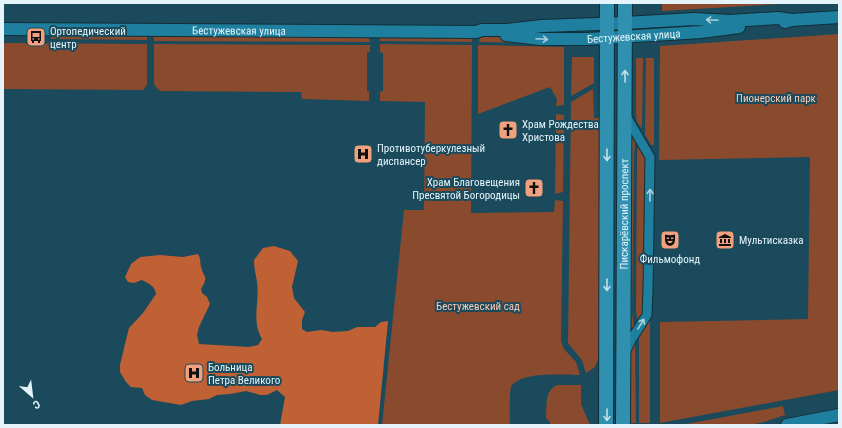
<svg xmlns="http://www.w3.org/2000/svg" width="842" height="428" font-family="'Roboto Condensed',sans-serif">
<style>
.green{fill:#8a4a2e}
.forest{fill:#bf6135}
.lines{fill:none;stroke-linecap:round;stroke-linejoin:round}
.street-casing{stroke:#122e38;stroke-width:11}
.secondary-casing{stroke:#122e38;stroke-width:14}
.primary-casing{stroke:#122e38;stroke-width:16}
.street{stroke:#1e809e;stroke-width:9}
.secondary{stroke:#1e809e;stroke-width:12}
.primary{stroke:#2f90af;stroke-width:14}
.oneway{stroke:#a9d1de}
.oneway2{stroke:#c0e0eb}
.labels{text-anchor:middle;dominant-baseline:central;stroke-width:4;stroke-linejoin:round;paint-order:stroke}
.poi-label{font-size:11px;fill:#e4f4fa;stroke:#1a4a5b;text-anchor:start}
.street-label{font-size:11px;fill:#e4f4fa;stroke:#1a4a5b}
.park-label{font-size:11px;fill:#fdcab4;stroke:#1a4a5b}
</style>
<rect width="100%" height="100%" fill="#1a4a5b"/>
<g class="green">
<polygon points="662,3 796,3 662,11"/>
<polygon points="51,34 147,34 147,40 51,39"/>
<polygon points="154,34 368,36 370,42 154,41"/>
<polygon points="839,34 839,390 660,423 660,322 808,319 810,157 659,160 660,46"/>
<polygon points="381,36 471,37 472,42 379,41"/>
<polygon points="480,36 500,37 533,43 479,42"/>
<polygon points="3,43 147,44 147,85 143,90 3,89"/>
<polygon points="154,44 370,45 370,52 367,53 367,91 369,91 369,101 302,99 301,92 160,91 155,86 154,82"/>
<path d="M380,44L472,45L471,213L554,212L555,200L563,201L561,341L564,349L576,362L580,375C564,375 520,371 511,387C509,393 510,417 510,425H382L404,210H424L425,102L380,101V92L383,91V53L380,52Z"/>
<polygon points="478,45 564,47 564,105 556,106 557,99 550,87 478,114"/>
<polygon points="572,57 594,57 594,83 571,96"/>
<polygon points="636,58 643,58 642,129 637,122 636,115"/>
<polygon points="646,58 654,58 654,145 651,145 645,135"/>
<polygon points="593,89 594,118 601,118 600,354 595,367 586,373 582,360 568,343 571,102"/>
<polygon points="556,114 564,115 563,192 555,194"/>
<polygon points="632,137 635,142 634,155 632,313 634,326 632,330 628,311 629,155"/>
<polygon points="638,146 647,158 642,313 638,322 636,312 637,156"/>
<polygon points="650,313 650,423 639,423 639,335"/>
<polygon points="635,340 636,423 631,423 631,349"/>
<path d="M557,385H581V404L590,425H550V422L546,418C547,406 544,391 557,385Z"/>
<polygon points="783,406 785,415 764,422 749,425 681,425"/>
</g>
<path class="forest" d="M274,246L290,251L298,261L292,287L294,298L305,312L302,320V329L307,332L321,330L333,332L348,331L357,327H375L381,322L388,321L378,425H280L285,397L277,390L267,395H260L246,391L230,394L217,395L209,399L192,401L181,405L152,400L145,395L142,388L131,387L126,382L120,372V365L125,344L129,328L143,313L156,294C155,286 148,283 142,280L134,283L128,282L125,277L131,264L140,257L160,255L183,257L198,254C201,259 200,262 201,267C204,278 209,276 201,289L202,293L207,297L210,304L199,327L197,335L199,344L249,347L258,345L262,339C251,320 260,302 257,282C256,275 254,268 254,260L263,248Z"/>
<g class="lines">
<defs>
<polyline id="street" points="625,353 631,340 647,315 648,290 650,157 626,116"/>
<g id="secondary">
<polyline points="785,22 792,20 839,17"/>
<path id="s1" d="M3,29L476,32L482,30H507L542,26L625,23L694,19L730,21L778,18L792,20"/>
<path id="s2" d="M506,35L540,39H588L701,32L739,27"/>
<polyline points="787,425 839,415"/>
</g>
<g id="primary">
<polyline points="606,425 607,3"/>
<path id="s3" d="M623,425L625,3"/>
</g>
</defs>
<use href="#street" class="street-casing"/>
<use href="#secondary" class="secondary-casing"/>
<use href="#primary" class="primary-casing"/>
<use href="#street" class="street"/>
<use href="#secondary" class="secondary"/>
<use href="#primary" class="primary"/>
</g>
<defs><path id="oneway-shaft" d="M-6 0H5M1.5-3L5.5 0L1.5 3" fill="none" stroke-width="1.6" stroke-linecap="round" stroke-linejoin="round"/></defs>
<g class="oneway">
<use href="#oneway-shaft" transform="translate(712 20) rotate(-177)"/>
<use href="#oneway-shaft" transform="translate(542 39) rotate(3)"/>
<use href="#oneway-shaft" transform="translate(650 195) rotate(-89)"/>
<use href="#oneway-shaft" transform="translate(641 324) rotate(-58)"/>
</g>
<g class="oneway2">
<use href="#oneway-shaft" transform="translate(625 76) rotate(-90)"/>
<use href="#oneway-shaft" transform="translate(607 155) rotate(90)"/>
<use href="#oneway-shaft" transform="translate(607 285) rotate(90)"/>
<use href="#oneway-shaft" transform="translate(607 415) rotate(90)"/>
</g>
<defs>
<symbol id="bus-square" viewBox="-11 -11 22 22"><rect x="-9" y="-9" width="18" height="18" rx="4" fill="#f2a17e" stroke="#1a4a5b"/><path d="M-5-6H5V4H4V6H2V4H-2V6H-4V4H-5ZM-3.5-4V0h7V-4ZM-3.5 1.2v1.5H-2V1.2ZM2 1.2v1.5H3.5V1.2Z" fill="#111"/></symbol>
<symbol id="church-square" viewBox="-11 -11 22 22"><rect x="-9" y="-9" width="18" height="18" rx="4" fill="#f2a17e" stroke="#1a4a5b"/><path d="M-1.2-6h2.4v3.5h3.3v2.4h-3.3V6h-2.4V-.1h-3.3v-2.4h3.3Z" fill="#111"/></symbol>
<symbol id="hospital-square" viewBox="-11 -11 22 22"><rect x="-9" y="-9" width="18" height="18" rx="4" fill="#f2a17e" stroke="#1a4a5b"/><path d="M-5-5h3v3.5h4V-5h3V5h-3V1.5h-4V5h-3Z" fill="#111"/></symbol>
<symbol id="theatre-square" viewBox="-11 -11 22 22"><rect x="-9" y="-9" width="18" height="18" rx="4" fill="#f2a17e" stroke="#1a4a5b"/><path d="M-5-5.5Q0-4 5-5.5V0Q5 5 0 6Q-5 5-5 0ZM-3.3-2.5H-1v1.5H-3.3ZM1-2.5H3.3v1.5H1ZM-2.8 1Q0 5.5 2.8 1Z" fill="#111"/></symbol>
<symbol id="museum-square" viewBox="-11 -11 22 22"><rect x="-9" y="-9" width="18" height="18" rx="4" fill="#f2a17e" stroke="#1a4a5b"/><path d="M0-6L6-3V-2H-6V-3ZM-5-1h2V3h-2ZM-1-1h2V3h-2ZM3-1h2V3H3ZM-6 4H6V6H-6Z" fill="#111"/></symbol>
</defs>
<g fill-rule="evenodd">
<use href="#bus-square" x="25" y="26" width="22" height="22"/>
<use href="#church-square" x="497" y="119" width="22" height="22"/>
<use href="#hospital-square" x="352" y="143" width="22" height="22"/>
<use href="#church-square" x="523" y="177" width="22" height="22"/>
<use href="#theatre-square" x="659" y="229" width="22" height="22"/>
<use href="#museum-square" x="714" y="229" width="22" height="22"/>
<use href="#hospital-square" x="183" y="362" width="22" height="22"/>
</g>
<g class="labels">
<g class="poi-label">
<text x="50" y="31">Ортопедический<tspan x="50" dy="13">центр</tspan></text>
<text x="522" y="124">Храм Рождества<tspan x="522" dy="13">Христова</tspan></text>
<text x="377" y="148">Противотуберкулезный<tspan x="377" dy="13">диспансер</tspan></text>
<text x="520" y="182" text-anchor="end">Храм Благовещения<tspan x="520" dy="13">Пресвятой Богородицы</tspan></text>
<text x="739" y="240">Мультисказка</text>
<text x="670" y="259" text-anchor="middle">Фильмофонд</text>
<text x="208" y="367">Больница<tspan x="208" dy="13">Петра Великого</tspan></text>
</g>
<g class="street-label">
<text stroke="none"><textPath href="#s1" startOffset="236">Бестужевская улица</textPath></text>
<text stroke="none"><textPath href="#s2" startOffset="128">Бестужевская улица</textPath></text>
<text stroke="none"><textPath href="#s3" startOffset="211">Пискарёвский проспект</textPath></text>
</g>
<g class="park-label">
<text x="776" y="98">Пионерский парк</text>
<text x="478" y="306">Бестужевский сад</text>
</g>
</g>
<rect width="842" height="428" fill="none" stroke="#e4f4fa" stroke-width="8"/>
<g transform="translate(32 396) rotate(152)" stroke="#1a4a5b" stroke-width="3" paint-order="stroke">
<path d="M0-3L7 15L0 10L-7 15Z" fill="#e4f4fa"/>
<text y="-6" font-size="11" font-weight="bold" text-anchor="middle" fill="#e4f4fa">С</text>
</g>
</svg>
